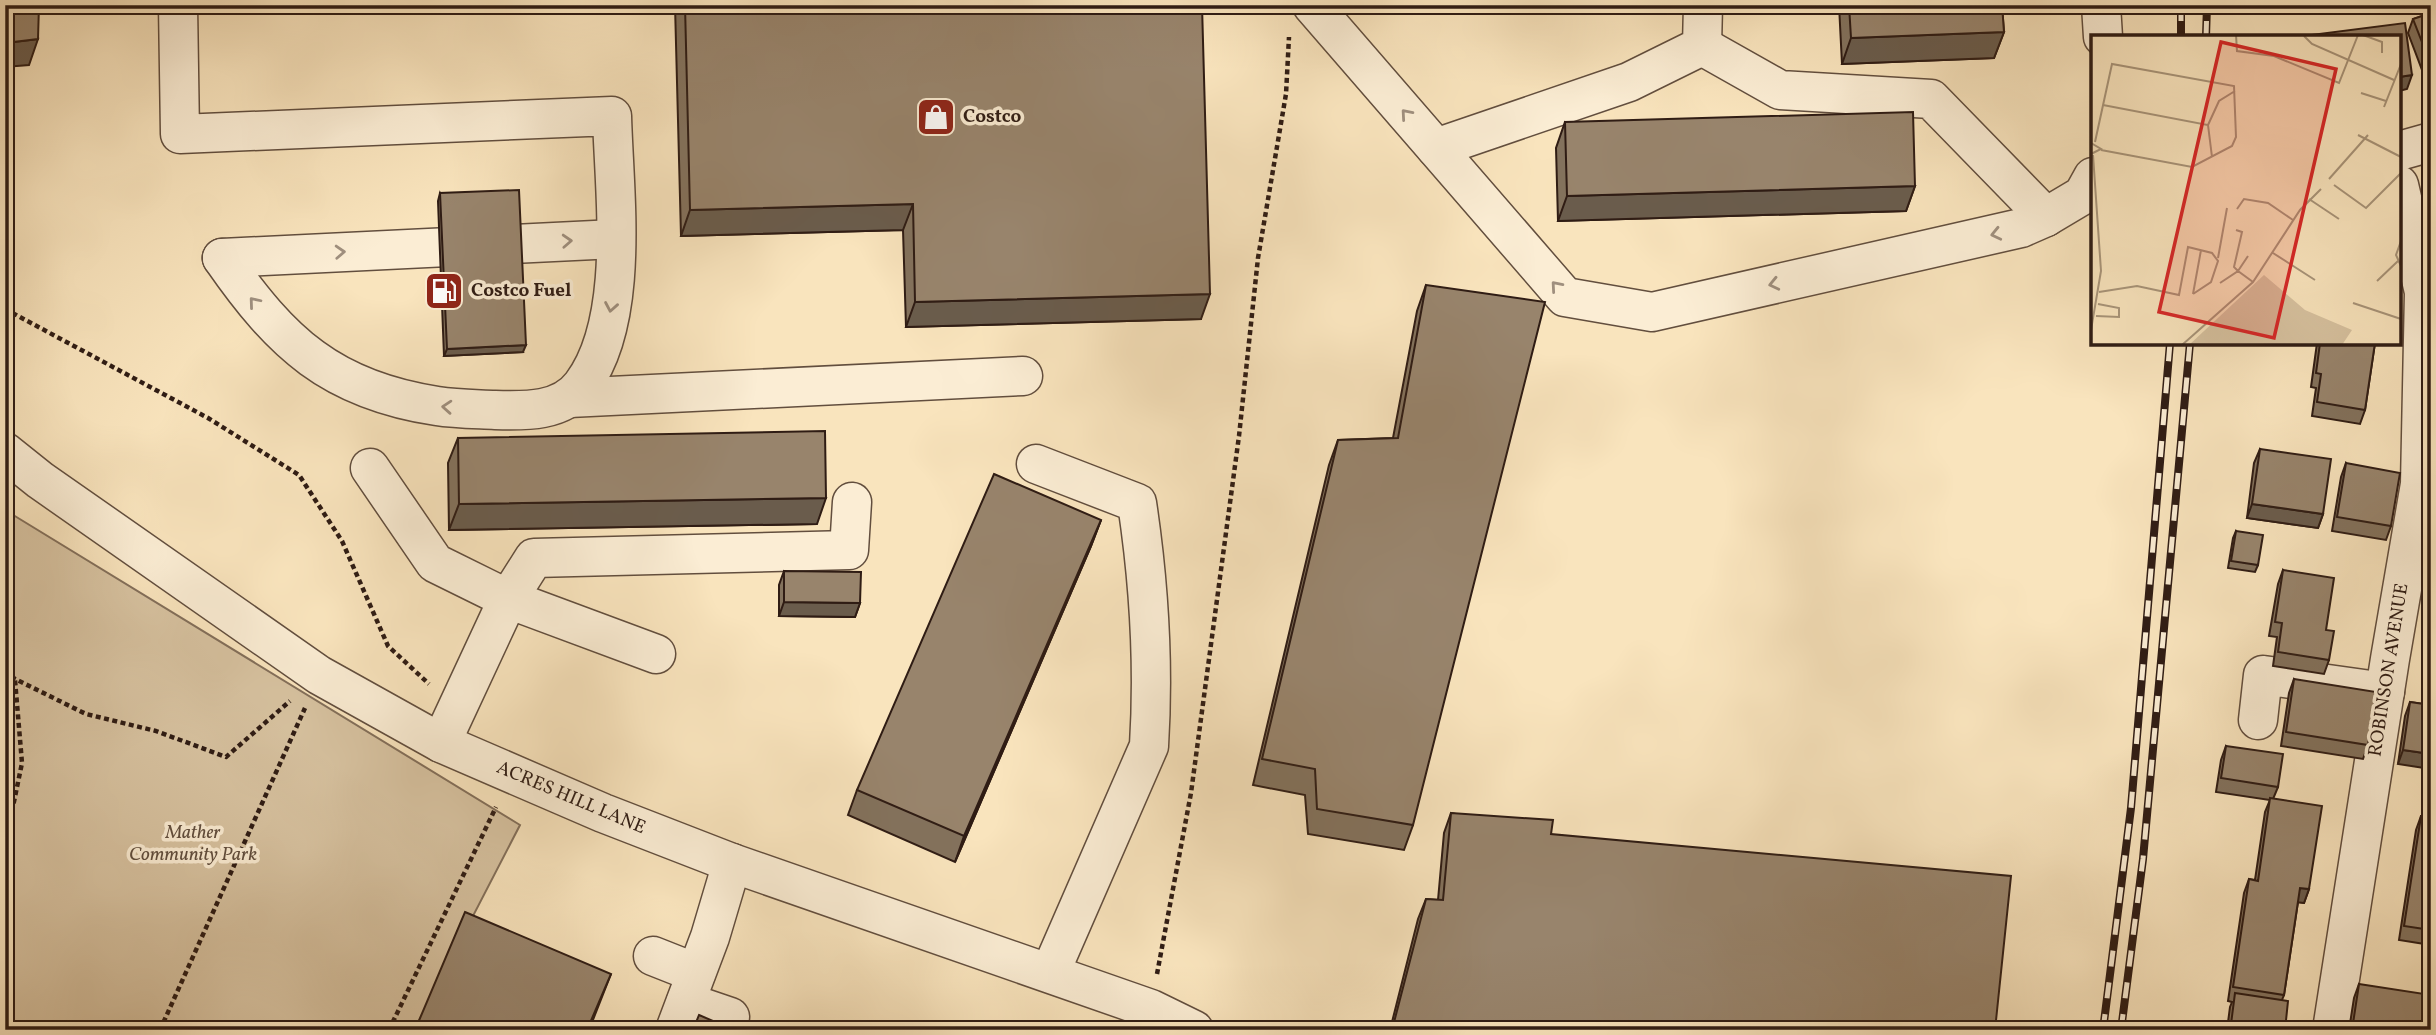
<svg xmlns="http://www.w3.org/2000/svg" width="2436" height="1035" font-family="Vollkorn,serif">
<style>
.green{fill:#d7c2a0;stroke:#836f5a;stroke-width:2}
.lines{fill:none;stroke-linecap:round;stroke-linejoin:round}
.minor-casing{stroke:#624e3e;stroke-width:41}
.path{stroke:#2f1c14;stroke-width:4.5;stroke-dasharray:5 3.5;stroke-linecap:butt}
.minor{stroke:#fbedd4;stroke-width:38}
.rail-casing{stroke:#2f1c14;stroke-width:8}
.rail{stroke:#fbedd4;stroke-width:5;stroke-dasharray:16;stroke-linecap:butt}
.wall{fill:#83725d;stroke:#2f1c14;stroke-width:2}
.shaded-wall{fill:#6a5c4c;stroke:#2f1c14;stroke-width:2}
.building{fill:#98846c;stroke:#2f1c14;stroke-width:2}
.oneway{stroke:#9f8f7e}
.labels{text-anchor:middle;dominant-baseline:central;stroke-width:7;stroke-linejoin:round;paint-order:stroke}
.poi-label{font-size:19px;font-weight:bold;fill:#2f1c14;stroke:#fbedd4;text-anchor:start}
.street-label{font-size:19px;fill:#2f1c14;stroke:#fbedd4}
.park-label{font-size:19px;font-style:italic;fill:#614e3e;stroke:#fbedd4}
.inset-road{fill:none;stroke:#a89479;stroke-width:2}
.view{fill:#d62828;fill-opacity:0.15;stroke:#d62828;stroke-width:3.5}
.inset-edge{fill:none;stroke:#2f1c14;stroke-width:3.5}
</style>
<rect width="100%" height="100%" fill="#f9e4bd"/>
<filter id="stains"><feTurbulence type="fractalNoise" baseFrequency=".00286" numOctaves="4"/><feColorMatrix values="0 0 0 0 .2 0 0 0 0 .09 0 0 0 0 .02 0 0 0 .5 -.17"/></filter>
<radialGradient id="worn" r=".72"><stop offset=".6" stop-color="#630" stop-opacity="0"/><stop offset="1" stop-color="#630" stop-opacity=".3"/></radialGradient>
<polygon class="green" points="5,510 520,825 414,1030 5,1030"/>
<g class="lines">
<defs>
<g id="minor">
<path d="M178,5L180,134L612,116C614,193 631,320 582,385C562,412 526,411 495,410C476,409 456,409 437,406C331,390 281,343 222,258"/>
<polyline points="1312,5 1565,297 1652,312 2021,228 2046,217 2083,195 2093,177"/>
<polyline points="2101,5 2103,37"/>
<polyline points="1702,46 1780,90 1931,99 2046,217"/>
<polyline points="1436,148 1629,82 1702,46 1703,5"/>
<polyline points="2399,151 2431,142"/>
<polyline points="222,258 615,239"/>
<polyline points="569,398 1023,376"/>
<polyline points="5,452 40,480 319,675 441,743 603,813 732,863 1151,1009 1194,1030"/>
<path d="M1036,464L1137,503C1149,583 1154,665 1149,746L1050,973"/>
<polyline points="370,468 435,563 508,599 534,558 849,550 852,502"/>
<polyline points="2258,720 2263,675 2385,692"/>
<polyline points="441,743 508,599 656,654"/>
<polyline points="653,956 696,973"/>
<polyline points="686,1002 730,1017"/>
<polyline points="675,1030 710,937 732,863"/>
<polyline points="2332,1030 2390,659 2420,484 2424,292 2399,185"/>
</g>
</defs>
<use href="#minor" class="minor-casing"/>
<g class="path">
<polyline points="5,309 208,418 299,475 342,541 388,646 429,684"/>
<polyline points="5,671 15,679 86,714 156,731 226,757 290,701"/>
<polyline points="5,845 22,763 15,680"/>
<polyline points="1157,974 1191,793 1239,436 1258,258 1286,94 1289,37"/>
<polyline points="160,1030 305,708"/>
<polyline points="389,1030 496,807"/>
</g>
<use href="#minor" class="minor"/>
<defs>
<g id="rail">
<polyline points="2181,5 2181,37"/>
<polyline points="2206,37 2207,5"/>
<polyline points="2103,1030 2131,808 2170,343"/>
<polyline points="2121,1030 2143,859 2190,343"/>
</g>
</defs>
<use href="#rail" class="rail-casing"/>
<use href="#rail" class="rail"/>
</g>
<g class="wall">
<polygon points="675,5 1202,5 1201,319 906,327 903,230 681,236"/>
<polygon points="1839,5 2002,5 2004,32 1994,58 1842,64"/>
<polygon points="2431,13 2431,81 2427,83 2408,33 2413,19"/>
<polygon points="1565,122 1915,186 1906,211 1558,221 1556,148"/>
<polygon points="440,193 523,352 444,356 438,201"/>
<polygon points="1426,285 1413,825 1404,850 1308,834 1305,795 1253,785 1329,465 1338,440 1393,438 1417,311"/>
<polygon points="2317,343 2375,343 2365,410 2360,424 2312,416 2316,388 2311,387"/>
<polygon points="458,438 817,524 449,530 448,463"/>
<polygon points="2260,449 2323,514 2318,528 2247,518 2254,463"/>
<polygon points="2346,463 2391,526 2386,540 2332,531 2341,477"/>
<polygon points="1101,520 1091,546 955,862 848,815 857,790"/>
<polygon points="2236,531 2258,565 2255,572 2228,568 2233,538"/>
<polygon points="2283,570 2326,630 2329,660 2324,674 2273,666 2277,637 2269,636 2278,584"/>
<polygon points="784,571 860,603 855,617 779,616 779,585"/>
<polygon points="2431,611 2431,646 2425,645"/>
<polygon points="2294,679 2368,745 2363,759 2281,746 2289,693"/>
<polygon points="2410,702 2431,705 2398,764 2405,716"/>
<polygon points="2226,746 2278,787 2273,799 2309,889 2304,903 2298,902 2284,995 2282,1000 2285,1030 2227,1030 2230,1007 2232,1002 2228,1001 2244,893 2249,879 2255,880 2265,812 2270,800 2216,792 2221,760"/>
<polygon points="1451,813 1551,834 1995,1030 1390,1030 1418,919 1426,899 1438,900 1444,833"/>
<polygon points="2421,816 2431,817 2431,945 2399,940 2416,830"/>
<polygon points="2359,984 2431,1030 2349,1030 2354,998"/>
</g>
<g class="shaded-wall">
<polygon points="1444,5 1547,5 1444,8"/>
<polygon points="2004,32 1994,58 1842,64 1851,38"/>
<polygon points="38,39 29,65 5,67 5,43"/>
<polygon points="2431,72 2431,81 2427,83"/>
<polygon points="2412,75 2407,89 2399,91 2399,77"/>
<polygon points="1915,186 1906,211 1558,221 1567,196"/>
<polygon points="913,204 903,230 681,236 690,210"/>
<polygon points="1210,294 1201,319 906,327 915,302"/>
<polygon points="526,345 523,352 444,356 447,349"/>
<polygon points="826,498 817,524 449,530 459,504"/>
<polygon points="2252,504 2323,514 2318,528 2247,518"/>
<polygon points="1101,520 1091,546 955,862 964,836"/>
<polygon points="784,602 860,603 855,617 779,616"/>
<polygon points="2403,750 2431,754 2431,769 2398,764"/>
<polygon points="2300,888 2309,889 2304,903 2295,902"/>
<polygon points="611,974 589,1030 587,1030"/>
<polygon points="2231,1024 2236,1024 2234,1030 2229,1030"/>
</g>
<g class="building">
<polygon points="5,5 39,5 38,39 5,43"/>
<polygon points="685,5 1202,5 1210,294 915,302 913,204 690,210"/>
<polygon points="1849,5 2002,5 2004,32 1851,38"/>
<polygon points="2431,13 2431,65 2413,19"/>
<polygon points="2405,23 2412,75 2399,77 2399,37 2312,37 2311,35"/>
<polygon points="1913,112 1915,186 1567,196 1565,122"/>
<polygon points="519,190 526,345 447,349 440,193"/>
<polygon points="1426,285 1545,302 1413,825 1317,809 1315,769 1262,759 1338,440 1398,438"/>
<polygon points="2320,343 2375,343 2365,410 2317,402 2321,374 2316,373"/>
<polygon points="825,431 826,498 459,504 458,438"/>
<polygon points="2260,449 2331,459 2323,514 2252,504"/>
<polygon points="2346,463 2400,473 2391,526 2337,517"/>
<polygon points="994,474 1101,520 964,836 857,790"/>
<polygon points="2236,531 2263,535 2258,565 2231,561"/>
<polygon points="2283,570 2334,578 2326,630 2334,631 2329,660 2278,652 2282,623 2275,622"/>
<polygon points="784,571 861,572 860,603 784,602"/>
<polygon points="2294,679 2376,692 2368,745 2286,732"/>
<polygon points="2410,702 2431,705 2431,754 2403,750"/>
<polygon points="2226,746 2283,754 2278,787 2221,778"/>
<polygon points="2270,798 2322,806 2309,889 2300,888 2284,995 2233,987 2249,879 2258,881"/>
<polygon points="1451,813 1553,820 1551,834 2011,876 1995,1030 1392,1030 1426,899 1443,900"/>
<polygon points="2421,816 2431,817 2431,930 2404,926"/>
<polygon points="465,912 611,974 587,1030 415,1030"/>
<polygon points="2359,984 2431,995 2431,1030 2352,1030"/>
<polygon points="2235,993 2288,1001 2285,1030 2236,1030 2236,1024 2231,1024"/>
<polygon points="699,1015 734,1030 693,1030"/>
</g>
<defs><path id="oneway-chevron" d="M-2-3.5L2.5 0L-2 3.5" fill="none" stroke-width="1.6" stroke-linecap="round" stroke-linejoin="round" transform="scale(1.75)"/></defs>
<g class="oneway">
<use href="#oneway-chevron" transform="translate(1406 114) rotate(-131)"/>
<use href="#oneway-chevron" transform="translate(1996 234) rotate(167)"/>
<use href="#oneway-chevron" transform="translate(567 241) rotate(-3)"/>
<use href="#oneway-chevron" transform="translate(340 252) rotate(-3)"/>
<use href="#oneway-chevron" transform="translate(1774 284) rotate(167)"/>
<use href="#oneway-chevron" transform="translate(1556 286) rotate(-131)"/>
<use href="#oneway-chevron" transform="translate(254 302) rotate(-130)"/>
<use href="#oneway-chevron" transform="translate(611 307) rotate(100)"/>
<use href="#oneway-chevron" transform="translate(447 407) rotate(-176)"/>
</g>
<defs>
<symbol id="shop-square" viewBox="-11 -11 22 22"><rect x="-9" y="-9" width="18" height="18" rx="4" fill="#8f2418" stroke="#fbedd4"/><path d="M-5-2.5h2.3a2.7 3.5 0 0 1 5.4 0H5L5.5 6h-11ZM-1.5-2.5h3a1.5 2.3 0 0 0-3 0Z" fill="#fff"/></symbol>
<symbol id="fuel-square" viewBox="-11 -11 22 22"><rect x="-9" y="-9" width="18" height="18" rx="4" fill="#8f2418" stroke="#fbedd4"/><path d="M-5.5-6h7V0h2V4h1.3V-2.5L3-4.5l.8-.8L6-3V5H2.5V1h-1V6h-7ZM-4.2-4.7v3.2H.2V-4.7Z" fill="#fff"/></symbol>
</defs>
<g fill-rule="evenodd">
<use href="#shop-square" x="914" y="95" width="44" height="44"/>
<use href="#fuel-square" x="422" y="269" width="44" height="44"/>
</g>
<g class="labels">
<g class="poi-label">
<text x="963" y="117">Costco</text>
<text x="471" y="291">Costco Fuel</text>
</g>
<g class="street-label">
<text transform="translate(2389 670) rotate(-81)">ROBINSON AVENUE</text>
<text transform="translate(571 798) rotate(23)">ACRES HILL LANE</text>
</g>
<g class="park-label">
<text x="193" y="833">Mather<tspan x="193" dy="22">Community Park</tspan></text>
</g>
</g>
<g transform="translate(2091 35)">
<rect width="310" height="310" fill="#f9e4bd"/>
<path d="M173,240L214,275L261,295L251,310H98Z" fill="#d7c2a0"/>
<path class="inset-road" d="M145,0L146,16L183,21L248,48L267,0M272,0L291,7V18M213,1L221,9L303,45M270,58L295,66M12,70L117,90L121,122M293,72L310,29M117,90L128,66L144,56M267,100L310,122M4,107L21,29L143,51L145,102L141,111L101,132L10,115M0,108L10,114L0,119M238,144L277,100M243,150L275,173L310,138M218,164L248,184M146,174L153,164L177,168L202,185M310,206L305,220L310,231M182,218L224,245M157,221L147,236L162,247M127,223L136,173M286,246L307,226M129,248L147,236L143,232L151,197L145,195M8,257L46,251L88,260L97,212L121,218L127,226L120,247L102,259M102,259L110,215M262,268L310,284M5,281L28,282V273L7,269M0,295L10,236L2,120M91,310L162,247L209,175L230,154"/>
<path class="view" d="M130,7L245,34L183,303L68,277Z"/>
<rect width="310" height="310" class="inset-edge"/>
</g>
<rect width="2436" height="1035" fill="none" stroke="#f9e4bd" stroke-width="28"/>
<rect x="7" y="7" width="2422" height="1021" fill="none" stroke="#2f1c14" stroke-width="3.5"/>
<rect x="14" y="14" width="2408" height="1007" fill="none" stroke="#2f1c14" stroke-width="2"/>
<rect width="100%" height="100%" filter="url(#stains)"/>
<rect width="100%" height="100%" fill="url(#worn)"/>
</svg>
